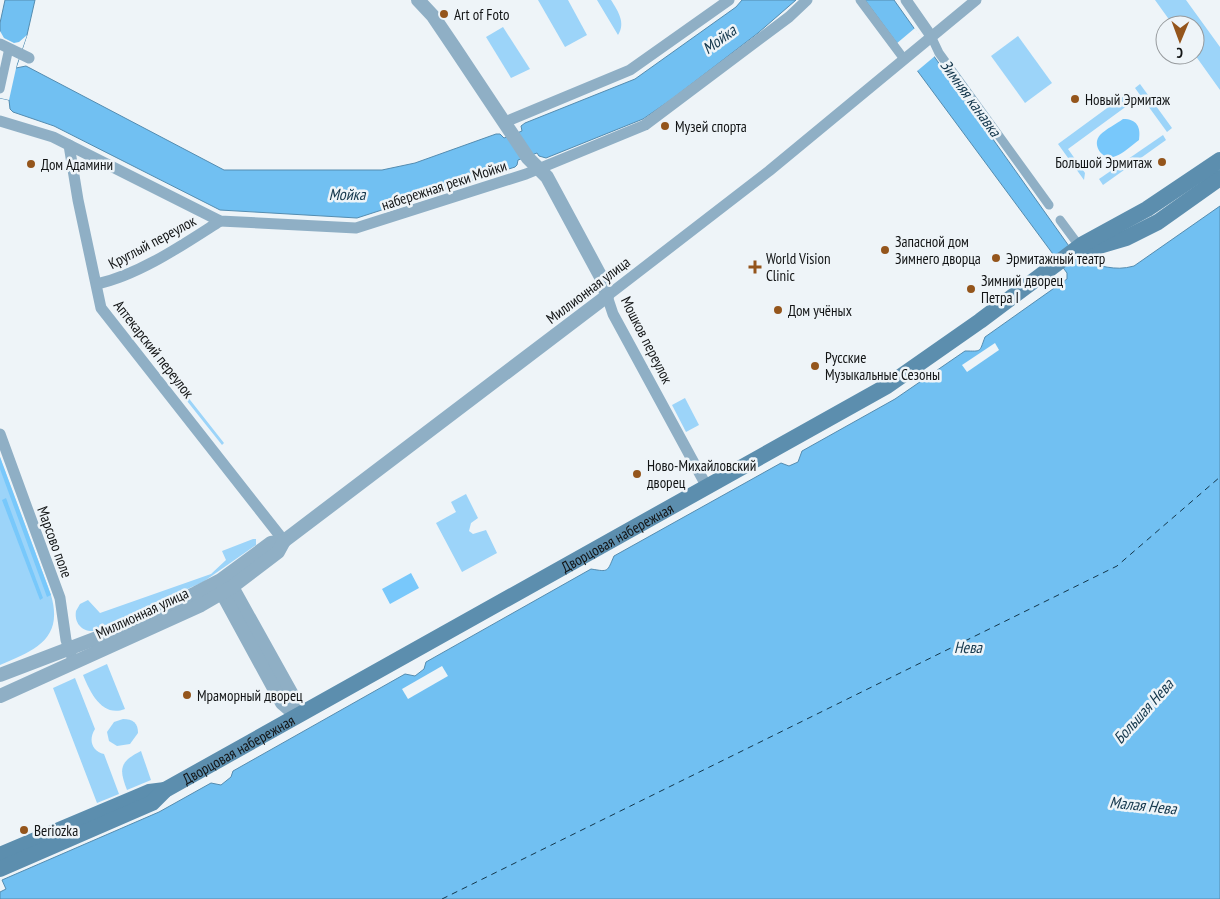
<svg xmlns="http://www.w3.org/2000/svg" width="1220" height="899" font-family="'PT Sans Narrow',sans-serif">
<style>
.green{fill:#9cd4f9}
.forest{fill:#78c8fb}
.water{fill:#71c0f2;stroke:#548cb0}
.pier{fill:#eef4f8}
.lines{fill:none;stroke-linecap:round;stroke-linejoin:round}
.ferry{stroke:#14374c;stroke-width:1;stroke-dasharray:6 5;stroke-linecap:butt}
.pedestrian{stroke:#8fafc5;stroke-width:9}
.minor{stroke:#8fafc5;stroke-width:11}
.tertiary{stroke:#8fafc5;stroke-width:14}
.secondary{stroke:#5c8eae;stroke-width:16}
.poi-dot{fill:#94551c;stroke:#eef4f8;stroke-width:2}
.labels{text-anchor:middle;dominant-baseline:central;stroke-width:5;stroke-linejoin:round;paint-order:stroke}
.poi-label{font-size:15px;fill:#121415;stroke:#eef4f8;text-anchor:start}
.street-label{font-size:15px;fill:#121415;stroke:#eef4f8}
.water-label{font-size:16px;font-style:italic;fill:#14374c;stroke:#eef4f8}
</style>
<rect width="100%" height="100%" fill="#eef4f8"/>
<g class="green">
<polygon points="538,0 568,0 587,35 565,47"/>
<path d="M597,0H611C618,11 626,23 618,35Z"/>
<polygon points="1155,0 1186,0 1220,47 1220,90 1195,55 1195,25 1173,25"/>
<polygon points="503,27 530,69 511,78 486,37"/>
<polygon points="1018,36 1052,83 1025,103 991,56"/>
<polygon points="1140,84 1172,128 1167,132 1135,88"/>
<polygon points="1129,92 1135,100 1068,149 1085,173 1084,180 1058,144"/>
<polygon points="1163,135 1166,140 1103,185 1099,179"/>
<polygon points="123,311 160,358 156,361 119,314"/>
<polygon points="164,364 173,376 172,377 224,443 222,445 160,367"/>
<polygon points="685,398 699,425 686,432 672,405"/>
<path d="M0,457L51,595C64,640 34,650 0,665Z"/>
<polygon points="466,494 478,518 471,523 469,531 473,534 486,530 497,553 462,572 436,523 456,512 451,502"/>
<path d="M253,539H256V545L203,582L94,631C82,632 74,623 76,611L80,604L88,600L100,613L211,574L226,560L222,551Z"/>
<path d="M107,664L125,709C102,718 90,692 83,675Z"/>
<path d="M75,678L95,729C88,740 92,751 104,754L119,794L97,803L53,688Z"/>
<path d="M123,719C133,719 138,723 138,733L130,744L117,746L109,741L107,732L114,722Z"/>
<path d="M141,751L151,780L127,790C119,769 119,762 141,751Z"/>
</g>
<g class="forest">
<path d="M1123,119C1137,119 1141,127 1139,140C1132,145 1124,153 1116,156C1103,162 1091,145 1100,135C1106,129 1116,124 1123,119Z"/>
<polygon points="0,457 51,595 47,597 0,469"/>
<polygon points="6,498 43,598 40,600 2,500"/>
<polygon points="411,573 419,588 390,604 382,589"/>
</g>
<g class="water">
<polygon points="5,0 35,0 27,35 16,68 26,66 224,170 382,170 415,163 496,134 500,134 504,138 522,131 521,126 525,123 635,79 736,7 742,0 796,0 758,33 672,99 643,119 546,158 539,156 537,153 518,160 517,165 515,167 357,218 220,210 54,126 13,112 10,109 9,100 0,98 0,23"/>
<path d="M865,0H894L1081,263C1101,264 1113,272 1134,266L1220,206V899H0V892L6,889L2,880L159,812L211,783L221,785L231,777L233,771L405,674L415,676L424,669L426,662L591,569C609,572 607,572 614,556L781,463L789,466L798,462L802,451L895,399L965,351C982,351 979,353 985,337L1067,279V273Z"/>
</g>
<g class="pier">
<polygon points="915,28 935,56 916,72 896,44"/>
<polygon points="0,31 4,38 14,43 19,42 27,35 17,64 9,100 0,98"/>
<polygon points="995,343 999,350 967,372 962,365"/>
<polygon points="442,666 448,676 408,699 402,689"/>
</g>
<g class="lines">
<polyline class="ferry" points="442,899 1117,566 1220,477"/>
<g class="pedestrian">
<polyline points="860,0 904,59"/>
<polyline points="931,36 939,53 1049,205"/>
<polyline points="0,89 9,48"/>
<polyline points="1060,220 1080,247"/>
</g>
<g class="minor">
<polyline points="906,0 931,36"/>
<polyline points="0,44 29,58"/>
<polyline points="0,121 53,137 220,221 356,228 526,174 645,125 789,17 807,0"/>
<polyline points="505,122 630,70 729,0"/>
<polyline points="69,145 78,200 101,308 284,541"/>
<path d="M97,284C139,275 184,244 220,221"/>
<polyline points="0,434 60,598 66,640 74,663"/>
<polyline points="707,487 613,314 607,296 769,171 976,0"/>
</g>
<g class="tertiary">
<polyline points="226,583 232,587 295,700 297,716"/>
<polyline points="221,586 222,593 282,703 297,716"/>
<polyline points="0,675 110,633 196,593 221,580 271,543 284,541 607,296 602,279 547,177 528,158 454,47 433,16 418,0"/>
<polyline points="0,696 201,605 232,587 278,552 284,541"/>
</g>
<g class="secondary">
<polyline points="1089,249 1126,238 1158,222 1220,178"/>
<polyline points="0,855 149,792 165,790"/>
<path id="s1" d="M0,869L152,803L165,790L887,386L980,321L1083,244L1147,209L1220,160"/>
</g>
</g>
<g class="poi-dot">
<circle cx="444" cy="14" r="5"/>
<circle cx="1075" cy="99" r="5"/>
<circle cx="665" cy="126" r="5"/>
<circle cx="1162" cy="162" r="5"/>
<circle cx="31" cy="164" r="5"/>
<circle cx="885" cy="250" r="5"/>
<circle cx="996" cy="258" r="5"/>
<path d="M752.5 259.5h5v5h5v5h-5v5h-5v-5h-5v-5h5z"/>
<circle cx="971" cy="289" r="5"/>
<circle cx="778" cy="310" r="5"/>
<circle cx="815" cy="366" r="5"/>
<circle cx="637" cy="474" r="5"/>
<circle cx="187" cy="695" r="5"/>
<circle cx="24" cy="830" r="5"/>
</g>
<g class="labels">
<g class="poi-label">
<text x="454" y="14">Art of Foto</text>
<text x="1085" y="99">Новый Эрмитаж</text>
<text x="675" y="126">Музей спорта</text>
<text x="1152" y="162" text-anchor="end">Большой Эрмитаж</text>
<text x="41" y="164">Дом Адамини</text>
<text x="895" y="241">Запасной дом<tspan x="895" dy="17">Зимнего дворца</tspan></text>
<text x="766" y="258">World Vision<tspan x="766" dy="17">Clinic</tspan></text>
<text x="1006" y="258">Эрмитажный театр</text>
<text x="981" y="280">Зимний дворец<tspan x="981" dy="17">Петра I</tspan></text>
<text x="788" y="310">Дом учёных</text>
<text x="825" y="357">Русские<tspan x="825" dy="17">Музыкальные Сезоны</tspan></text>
<text x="647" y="465">Ново-Михайловский<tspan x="647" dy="17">дворец</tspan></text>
<text x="197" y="695">Мраморный дворец</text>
<text x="34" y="830">Beriozka</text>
</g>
<g class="street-label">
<text transform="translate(444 185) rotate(-18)">набережная реки Мойки</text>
<text transform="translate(152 242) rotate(-28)">Круглый переулок</text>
<text transform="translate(588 290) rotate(-37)">Миллионная улица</text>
<text transform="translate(647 340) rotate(63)">Мошков переулок</text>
<text transform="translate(154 349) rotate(52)">Аптекарский переулок</text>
<text stroke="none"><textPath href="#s1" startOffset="702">Дворцовая набережная</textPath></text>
<text transform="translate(55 542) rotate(70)">Марсово поле</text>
<text transform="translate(142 613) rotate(-25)">Миллионная улица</text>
<text stroke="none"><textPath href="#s1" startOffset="268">Дворцовая набережная</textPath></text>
</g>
<g class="water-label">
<text transform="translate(719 39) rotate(-36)">Мойка</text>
<text transform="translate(971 98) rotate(54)">Зимняя канавка</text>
<text x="347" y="194">Мойка</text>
<text x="968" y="647">Нева</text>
<text transform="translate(1143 711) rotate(-48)">Большая Нева</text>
<text transform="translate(1143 805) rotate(6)">Малая Нева</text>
</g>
</g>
<g transform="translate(1180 40) rotate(181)"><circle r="24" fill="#eef4f8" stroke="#969a9d"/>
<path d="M0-4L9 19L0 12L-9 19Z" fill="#94551c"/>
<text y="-8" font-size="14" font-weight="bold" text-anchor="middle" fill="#121415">С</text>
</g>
</svg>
